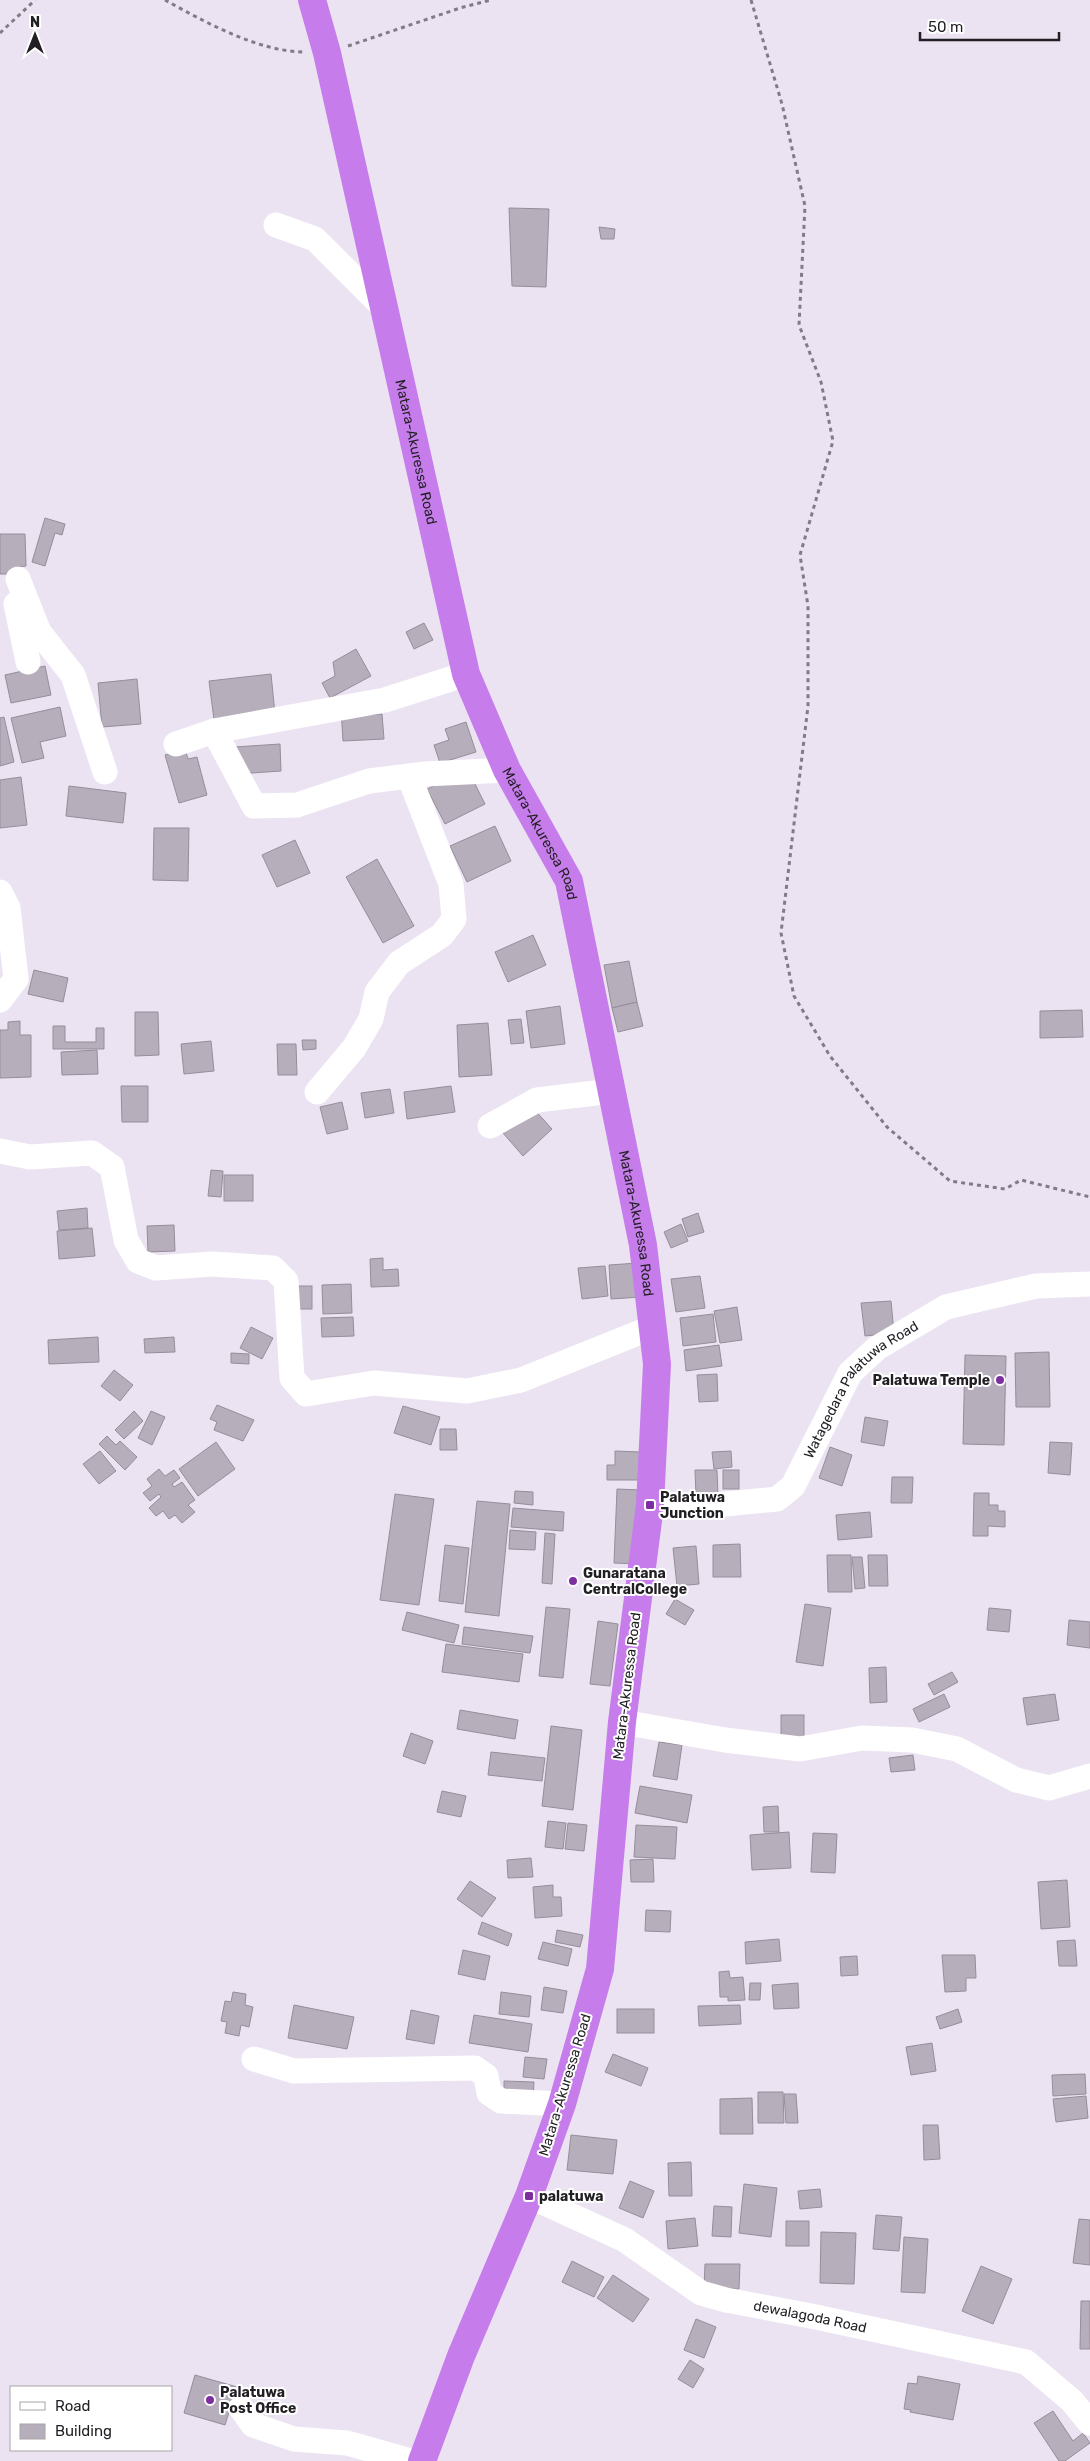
<svg xmlns="http://www.w3.org/2000/svg" width="1090" height="2461" font-family="Rubik,sans-serif">
<style>
.building{fill:#b7aebc;stroke:#968d9b}
.lines{fill:none;stroke-linecap:round;stroke-linejoin:round}
.path{stroke:#807b84;stroke-width:3;stroke-dasharray:4 4;stroke-linecap:butt}
.minor{stroke:#fff;stroke-width:25}
.highway{stroke:#c67deb;stroke-width:28}
.poi-dot{fill:#7d2fa0;stroke:#fff;stroke-width:2}
.labels{text-anchor:middle;dominant-baseline:central;stroke-width:4;stroke-linejoin:round;paint-order:stroke}
.street-label{font-size:14px;fill:#221f24;stroke:#fff}
.poi-label{font-size:14px;font-weight:bold;fill:#221f24;stroke:#fff;text-anchor:start}
</style>
<rect width="100%" height="100%" fill="#ece3f2"/>
<g class="building">
<polygon points="509,208 549,209 546,287 512,286"/>
<polygon points="599,227 615,229 614,239 601,239"/>
<polygon points="45,518 65,524 62,535 55,533 45,566 32,562"/>
<polygon points="0,534 25,534 26,566 16,567 16,574 0,574"/>
<polygon points="424,623 433,640 414,649 406,632"/>
<polygon points="356,649 371,676 330,698 322,683 335,676 333,662"/>
<polygon points="45,666 51,695 11,703 5,675"/>
<polygon points="271,674 275,714 214,720 209,681"/>
<polygon points="137,679 141,724 102,727 98,683"/>
<polygon points="60,707 66,736 40,742 44,758 22,763 11,718"/>
<polygon points="341,709 361,715 382,714 384,739 343,741"/>
<polygon points="4,717 14,762 0,766 0,718"/>
<polygon points="466,722 476,752 440,763 434,745 449,740 445,729"/>
<polygon points="280,744 281,771 237,774 235,747"/>
<polygon points="185,749 188,759 197,757 207,795 179,803 165,755"/>
<polygon points="470,774 485,804 445,824 427,789 454,776"/>
<polygon points="21,777 27,825 0,828 0,780"/>
<polygon points="69,786 126,793 123,823 66,816"/>
<polygon points="495,826 511,861 467,882 450,846"/>
<polygon points="154,828 189,828 188,881 153,880"/>
<polygon points="295,840 310,873 277,887 262,855"/>
<polygon points="377,859 414,926 383,943 346,877"/>
<polygon points="533,935 546,965 508,982 495,952"/>
<polygon points="629,961 637,1002 612,1008 604,965"/>
<polygon points="34,970 68,978 63,1002 28,994"/>
<polygon points="637,1002 643,1026 618,1032 612,1008"/>
<polygon points="560,1006 565,1044 531,1048 526,1011"/>
<polygon points="1082,1010 1083,1037 1040,1038 1040,1011"/>
<polygon points="135,1012 158,1012 159,1055 135,1056"/>
<polygon points="521,1019 524,1043 511,1044 508,1020"/>
<polygon points="20,1021 20,1035 31,1035 31,1077 0,1078 0,1030 8,1030 8,1022"/>
<polygon points="488,1023 492,1075 459,1077 457,1025"/>
<polygon points="53,1026 65,1026 65,1042 96,1042 96,1028 104,1028 104,1049 53,1049"/>
<polygon points="302,1040 316,1040 316,1049 303,1050"/>
<polygon points="211,1041 214,1071 184,1074 181,1044"/>
<polygon points="277,1044 296,1044 297,1075 278,1075"/>
<polygon points="97,1050 98,1074 62,1075 61,1052"/>
<polygon points="121,1086 148,1086 148,1122 122,1122"/>
<polygon points="451,1086 455,1112 407,1119 404,1092"/>
<polygon points="390,1089 394,1113 365,1118 361,1093"/>
<polygon points="342,1102 348,1129 327,1134 320,1107"/>
<polygon points="532,1107 552,1129 523,1156 503,1133"/>
<polygon points="211,1170 223,1171 221,1197 208,1196"/>
<rect x="224" y="1175" width="29" height="26"/>
<polygon points="87,1208 88,1228 59,1230 57,1211"/>
<polygon points="698,1213 704,1232 688,1237 682,1219"/>
<polygon points="681,1224 688,1241 671,1248 664,1232"/>
<polygon points="174,1225 175,1251 148,1252 147,1226"/>
<polygon points="92,1228 95,1256 59,1259 57,1231"/>
<polygon points="383,1258 383,1270 398,1269 399,1286 371,1287 370,1259"/>
<polygon points="638,1263 641,1297 611,1299 609,1265"/>
<polygon points="605,1266 608,1296 582,1299 578,1268"/>
<polygon points="700,1276 705,1308 676,1312 671,1279"/>
<polygon points="351,1284 352,1313 323,1314 322,1285"/>
<rect x="297" y="1286" width="15" height="23"/>
<polygon points="891,1301 894,1333 865,1336 861,1303"/>
<polygon points="737,1307 742,1340 720,1343 714,1311"/>
<polygon points="713,1314 716,1342 683,1346 680,1318"/>
<polygon points="353,1317 354,1336 322,1337 321,1318"/>
<polygon points="251,1327 273,1338 262,1359 240,1348"/>
<polygon points="98,1337 99,1362 49,1364 48,1340"/>
<polygon points="174,1337 175,1352 145,1353 144,1339"/>
<polygon points="719,1345 722,1366 686,1371 684,1350"/>
<polygon points="1049,1352 1050,1407 1016,1407 1015,1353"/>
<polygon points="231,1353 249,1354 249,1364 231,1363"/>
<polygon points="965,1355 1006,1356 1004,1445 963,1444"/>
<polygon points="114,1370 133,1385 120,1401 101,1386"/>
<polygon points="717,1374 718,1401 699,1402 697,1375"/>
<polygon points="217,1405 254,1420 243,1441 214,1430 217,1422 210,1419"/>
<polygon points="403,1406 440,1417 431,1445 394,1433"/>
<polygon points="134,1411 143,1421 124,1439 115,1430"/>
<polygon points="151,1411 165,1417 152,1445 138,1438"/>
<polygon points="865,1417 888,1421 884,1446 861,1442"/>
<polygon points="440,1429 456,1429 457,1450 440,1450"/>
<polygon points="107,1436 116,1445 120,1441 137,1457 125,1470 99,1444"/>
<polygon points="216,1442 235,1469 198,1496 179,1469"/>
<polygon points="1050,1442 1072,1443 1070,1475 1048,1473"/>
<polygon points="830,1447 852,1455 842,1486 819,1478"/>
<polygon points="100,1451 116,1471 99,1484 83,1464"/>
<polygon points="615,1451 640,1452 639,1480 607,1480 607,1465 615,1465"/>
<polygon points="731,1451 732,1467 714,1469 712,1452"/>
<polygon points="159,1469 165,1476 174,1470 180,1478 172,1484 174,1487 182,1482 195,1500 188,1505 195,1512 182,1523 175,1515 169,1519 163,1511 156,1516 149,1508 161,1497 159,1494 150,1501 143,1493 152,1486 147,1479"/>
<polygon points="695,1470 717,1470 718,1496 696,1496"/>
<rect x="723" y="1470" width="16" height="19"/>
<polygon points="892,1477 913,1477 912,1503 891,1503"/>
<polygon points="617,1489 641,1490 638,1564 614,1563"/>
<polygon points="515,1491 533,1492 533,1505 514,1503"/>
<polygon points="974,1493 989,1493 989,1505 998,1505 998,1511 1005,1511 1005,1527 988,1526 988,1536 973,1536"/>
<polygon points="395,1494 434,1499 419,1605 380,1600"/>
<polygon points="477,1501 510,1504 499,1616 465,1612"/>
<polygon points="513,1508 564,1512 563,1531 511,1527"/>
<polygon points="870,1512 872,1537 838,1540 836,1515"/>
<polygon points="510,1530 536,1532 535,1550 509,1549"/>
<polygon points="545,1533 555,1534 552,1584 542,1583"/>
<polygon points="740,1544 741,1577 713,1577 713,1545"/>
<polygon points="445,1545 469,1548 463,1604 439,1601"/>
<polygon points="696,1546 699,1584 677,1586 673,1548"/>
<polygon points="827,1555 851,1555 852,1592 828,1592"/>
<polygon points="868,1555 887,1555 888,1586 869,1586"/>
<polygon points="852,1557 862,1557 865,1588 855,1589"/>
<polygon points="675,1599 694,1610 685,1625 666,1614"/>
<polygon points="805,1604 831,1608 823,1666 796,1662"/>
<polygon points="546,1607 570,1609 563,1678 539,1676"/>
<polygon points="989,1608 1011,1610 1009,1632 987,1630"/>
<polygon points="407,1612 459,1625 454,1643 402,1630"/>
<polygon points="1069,1620 1090,1622 1090,1648 1067,1645"/>
<polygon points="598,1621 618,1624 610,1686 590,1684"/>
<polygon points="464,1627 533,1636 530,1653 462,1644"/>
<polygon points="446,1644 523,1654 519,1682 442,1672"/>
<polygon points="886,1667 887,1702 870,1703 869,1668"/>
<polygon points="952,1672 958,1682 934,1695 928,1684"/>
<polygon points="944,1694 950,1707 919,1722 913,1709"/>
<polygon points="1055,1694 1059,1720 1027,1725 1023,1698"/>
<polygon points="460,1710 518,1720 515,1739 457,1729"/>
<rect x="781" y="1715" width="23" height="29"/>
<polygon points="551,1726 582,1730 573,1810 542,1806"/>
<polygon points="411,1733 433,1741 425,1764 403,1756"/>
<polygon points="659,1742 682,1745 677,1780 653,1776"/>
<polygon points="491,1752 545,1758 542,1781 488,1775"/>
<polygon points="913,1755 915,1770 891,1772 889,1758"/>
<polygon points="640,1786 692,1795 687,1823 635,1813"/>
<polygon points="442,1791 466,1796 461,1817 437,1812"/>
<polygon points="778,1806 779,1832 764,1832 763,1807"/>
<polygon points="548,1821 566,1823 563,1849 545,1847"/>
<polygon points="568,1823 587,1825 584,1851 565,1849"/>
<polygon points="636,1825 677,1827 675,1859 634,1857"/>
<polygon points="789,1832 791,1868 752,1870 750,1835"/>
<polygon points="813,1833 837,1834 835,1873 811,1872"/>
<polygon points="531,1858 533,1877 508,1878 507,1860"/>
<polygon points="653,1859 654,1882 631,1882 630,1860"/>
<polygon points="1067,1880 1070,1927 1041,1929 1038,1882"/>
<polygon points="470,1881 496,1898 482,1917 457,1899"/>
<polygon points="553,1885 553,1897 561,1897 562,1916 535,1918 533,1887"/>
<polygon points="646,1910 671,1911 670,1932 645,1931"/>
<polygon points="482,1922 512,1934 508,1946 478,1934"/>
<polygon points="557,1930 583,1935 580,1947 555,1942"/>
<polygon points="779,1939 781,1961 746,1964 745,1942"/>
<polygon points="1075,1940 1077,1966 1059,1966 1057,1941"/>
<polygon points="543,1942 572,1949 568,1966 538,1959"/>
<polygon points="463,1950 490,1956 485,1980 458,1974"/>
<polygon points="942,1955 975,1955 976,1978 966,1978 966,1991 945,1992"/>
<polygon points="857,1956 858,1975 841,1976 840,1957"/>
<polygon points="729,1971 730,1978 743,1977 745,2000 728,2001 728,1997 720,1997 719,1972"/>
<polygon points="750,1983 761,1983 760,2000 749,2000"/>
<polygon points="798,1983 799,2008 774,2009 772,1985"/>
<polygon points="544,1987 567,1991 563,2013 541,2010"/>
<polygon points="233,1992 246,1994 245,2005 253,2007 249,2027 241,2025 239,2036 225,2033 227,2022 221,2021 225,2001 231,2002"/>
<polygon points="501,1992 531,1996 529,2017 499,2014"/>
<polygon points="294,2005 354,2017 347,2049 288,2038"/>
<polygon points="740,2005 741,2024 699,2026 698,2006"/>
<rect x="617" y="2009" width="37" height="24"/>
<polygon points="958,2009 962,2022 940,2029 936,2017"/>
<polygon points="411,2010 439,2016 434,2044 406,2039"/>
<polygon points="474,2015 532,2024 528,2052 469,2043"/>
<polygon points="932,2043 936,2071 911,2075 906,2047"/>
<polygon points="613,2054 648,2068 641,2086 605,2072"/>
<polygon points="525,2057 547,2059 544,2079 523,2077"/>
<polygon points="1085,2074 1086,2094 1053,2096 1052,2075"/>
<polygon points="504,2081 534,2082 533,2098 504,2096"/>
<polygon points="758,2092 783,2092 784,2123 758,2123"/>
<polygon points="784,2094 796,2094 798,2123 786,2123"/>
<polygon points="1086,2096 1088,2118 1056,2122 1053,2099"/>
<polygon points="752,2098 753,2134 720,2134 720,2099"/>
<polygon points="923,2125 938,2125 940,2159 924,2160"/>
<polygon points="571,2135 617,2140 613,2174 567,2170"/>
<polygon points="691,2162 692,2196 669,2196 668,2163"/>
<polygon points="630,2181 654,2191 643,2218 619,2208"/>
<polygon points="744,2184 777,2188 771,2237 739,2233"/>
<polygon points="820,2189 822,2207 800,2209 798,2191"/>
<polygon points="714,2206 732,2207 731,2237 712,2236"/>
<polygon points="876,2215 902,2217 899,2251 873,2249"/>
<polygon points="695,2218 698,2246 668,2249 666,2221"/>
<polygon points="1079,2219 1090,2220 1090,2265 1073,2263"/>
<rect x="786" y="2221" width="23" height="25"/>
<polygon points="821,2232 856,2233 854,2284 820,2283"/>
<polygon points="904,2237 928,2239 925,2293 901,2292"/>
<polygon points="572,2261 604,2277 594,2297 562,2282"/>
<polygon points="705,2264 740,2264 739,2289 704,2288"/>
<polygon points="981,2266 1012,2279 993,2324 962,2311"/>
<polygon points="613,2275 649,2299 633,2322 597,2298"/>
<polygon points="1081,2301 1090,2301 1090,2349 1080,2349"/>
<polygon points="696,2319 716,2327 704,2358 684,2350"/>
<polygon points="690,2360 704,2369 693,2388 678,2379"/>
<polygon points="195,2375 237,2387 225,2425 184,2413"/>
<polygon points="918,2376 960,2384 953,2420 910,2412 911,2410 904,2409 908,2383 917,2384"/>
<polygon points="1053,2411 1073,2441 1083,2433 1090,2443 1065,2461 1059,2461 1034,2423"/>
</g>
<g class="lines">
<g class="path">
<path d="M165,0C205,22 257,51 303,52"/>
<polyline points="751,0 782,104 805,206 799,325 821,382 833,441 800,555 808,606 808,706 781,933 794,996 830,1056 887,1127 950,1181 1005,1189 1021,1180 1090,1197"/>
<polyline points="0,33 35,0"/>
<polyline points="348,46 460,8 491,0"/>
</g>
<g class="minor">
<polyline points="276,225 315,239 381,305"/>
<polyline points="18,579 39,632 73,675 105,772"/>
<polyline points="16,604 28,662"/>
<polyline points="214,731 385,700 466,674"/>
<polyline points="176,744 214,731 254,806 297,805 369,781 425,774 507,770"/>
<polyline points="0,892 8,908 16,979 0,1000"/>
<polyline points="317,1092 354,1048 371,1019 377,992 399,963 442,935 454,919 451,884 409,776"/>
<polyline points="490,1126 537,1100 612,1091"/>
<polyline points="0,1151 30,1157 92,1153 112,1167 126,1240 138,1261 156,1268 212,1264 273,1268 286,1281 292,1378 306,1394 374,1383 467,1391 521,1380 653,1327"/>
<path id="s1" d="M650,1505L694,1507L777,1499L793,1486L850,1373L877,1348L946,1307L1036,1286L1090,1284"/>
<polyline points="622,1722 725,1740 800,1749 862,1738 912,1740 957,1749 1016,1780 1049,1788 1090,1776"/>
<polyline points="254,2059 294,2071 475,2068 486,2076 489,2093 501,2101 562,2104"/>
<path id="s2" d="M529,2196L625,2240L701,2293L726,2300L811,2316L1026,2362L1072,2401L1090,2423"/>
<polyline points="241,2408 253,2425 294,2439 347,2443 411,2461"/>
</g>
<path class="highway" id="s3" d="M312,0L327,53L466,674L507,770L569,881L643,1245L657,1364L650,1505L622,1722L600,1969L562,2104L529,2196L461,2356L422,2461"/>
</g>
<g class="poi-dot">
<circle cx="1000" cy="1380" r="5"/>
<rect x="645" y="1500" width="10" height="10" rx="2.5"/>
<circle cx="573" cy="1581" r="5"/>
<rect x="524" y="2191" width="10" height="10" rx="2.5"/>
<circle cx="210" cy="2400" r="5"/>
</g>
<g class="labels">
<g class="street-label">
<text stroke="none"><textPath href="#s3" startOffset="464">Matara-Akuressa Road</textPath></text>
<text stroke="none"><textPath href="#s3" startOffset="868">Matara-Akuressa Road</textPath></text>
<text stroke="none"><textPath href="#s3" startOffset="1272">Matara-Akuressa Road</textPath></text>
<text stroke="none"><textPath href="#s1" startOffset="269">Watagedara Palatuwa Road</textPath></text>
<text transform="translate(627 1686) rotate(-83)">Matara-Akuressa Road</text>
<text transform="translate(565 2085) rotate(-73)">Matara-Akuressa Road</text>
<text stroke="none"><textPath href="#s2" startOffset="310">dewalagoda Road</textPath></text>
</g>
<g class="poi-label">
<text x="990" y="1380" text-anchor="end">Palatuwa Temple</text>
<text x="660" y="1497">Palatuwa<tspan x="660" dy="16">Junction</tspan></text>
<text x="583" y="1573">Gunaratana<tspan x="583" dy="16">CentralCollege</tspan></text>
<text x="539" y="2196">palatuwa</text>
<text x="220" y="2392">Palatuwa<tspan x="220" dy="16">Post Office</tspan></text>
</g>
</g>
<rect x="10" y="2386" width="162" height="65" fill="#ffffff" stroke="#a7a5a7"/>
<rect x="20" y="2402" width="25" height="8" fill="#ffffff" stroke="#a7a5a7"/>
<text x="55" y="2411" font-size="15" fill="#221f24">Road</text>
<rect x="20" y="2424" width="25" height="15" fill="#b7aebc" stroke="#a7a5a7"/>
<text x="55" y="2436" font-size="15" fill="#221f24">Building</text>
<g transform="translate(35 35)" stroke="#ffffff" stroke-width="4" paint-order="stroke">
<path d="M0-4L9 19L0 12L-9 19Z" fill="#221f24"/>
<text y="-8" font-size="14" font-weight="bold" text-anchor="middle" fill="#221f24">N</text>
</g>
<path d="M920 32v8h139v-8" fill="none" stroke="#221f24" stroke-width="2.5"/>
<text x="928" y="32" font-size="15" fill="#221f24" stroke="#ffffff" stroke-width="4" paint-order="stroke">50 m</text>
</svg>
